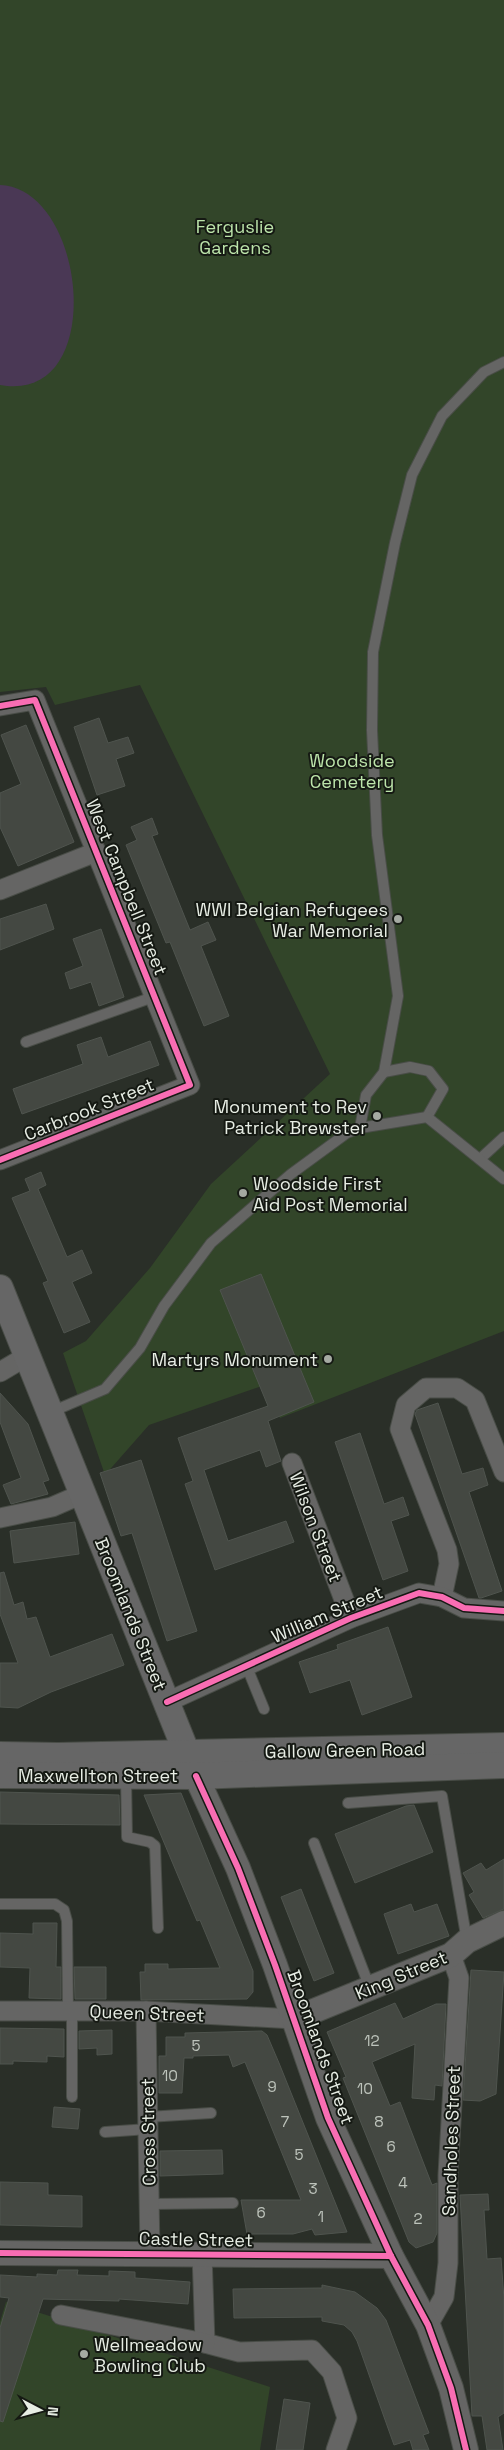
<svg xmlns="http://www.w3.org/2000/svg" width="504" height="2450" font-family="'Space Grotesk',sans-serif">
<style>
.green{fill:#324529}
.water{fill:#4a3855}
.building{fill:#444842;stroke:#4f544e}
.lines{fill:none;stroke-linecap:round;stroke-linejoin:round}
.service-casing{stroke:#494d47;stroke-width:12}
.minor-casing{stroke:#494d47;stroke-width:21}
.tertiary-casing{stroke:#494d47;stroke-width:26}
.secondary-casing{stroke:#494d47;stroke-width:28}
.service{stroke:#656564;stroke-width:10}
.minor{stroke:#656564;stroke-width:19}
.tertiary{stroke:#656564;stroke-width:24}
.secondary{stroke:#666;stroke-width:26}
.cycleway-casing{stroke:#151913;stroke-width:9}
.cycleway{stroke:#f96db3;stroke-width:6}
.poi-dot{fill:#a5aaa2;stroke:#151913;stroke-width:2}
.labels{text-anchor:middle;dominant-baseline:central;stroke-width:4;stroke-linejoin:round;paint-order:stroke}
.number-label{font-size:15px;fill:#bec4bc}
.park-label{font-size:18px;fill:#bce4aa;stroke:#151913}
.street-label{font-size:18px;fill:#e7ede4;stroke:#151913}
.poi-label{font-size:18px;fill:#e7ede4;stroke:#151913;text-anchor:end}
</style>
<rect width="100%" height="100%" fill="#2a2f28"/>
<g class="green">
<polygon points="0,0 504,0 504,1331 280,1418 265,1385 149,1425 105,1475 63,1353 86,1341 150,1268 211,1184 330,1074 140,685 55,705 46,687 0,692"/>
<polygon points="6,2302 270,2387 260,2450 0,2450 0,2322"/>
</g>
<path class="water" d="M0,185C87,188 109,405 0,385Z"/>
<g class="building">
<polygon points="99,718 108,743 128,737 134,753 116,759 125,786 97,795 74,727"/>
<polygon points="26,725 74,842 18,866 0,827 0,793 21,784 1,735"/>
<polygon points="152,818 158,834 152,836 190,930 208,922 216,940 201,946 229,1016 204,1026 170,942 166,943 126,845 137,840 131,827"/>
<polygon points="46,904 54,929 0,950 0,919"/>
<polygon points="101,929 124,997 99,1006 91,982 70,989 65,973 83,966 73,939"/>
<polygon points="101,1037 108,1057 150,1041 159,1065 22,1114 13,1089 83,1064 77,1045"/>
<polygon points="41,1172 46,1185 38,1189 67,1257 82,1250 92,1273 72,1282 90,1322 64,1333 43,1283 48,1281 12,1198 30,1191 25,1179"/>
<polygon points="261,1274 314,1402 268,1421 281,1461 266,1467 260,1450 204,1470 228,1541 286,1521 294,1542 215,1570 185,1484 193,1481 178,1438 268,1406 220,1290"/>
<polygon points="0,1393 28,1424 49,1480 43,1482 48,1494 11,1504 3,1485 21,1478 0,1422"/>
<polygon points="438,1403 462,1474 483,1468 488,1485 469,1492 502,1591 481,1598 479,1598 415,1414 417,1410"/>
<polygon points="360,1433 384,1504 403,1497 409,1515 391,1521 408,1571 383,1580 335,1442"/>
<polygon points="141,1460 197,1631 167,1641 132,1533 121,1536 100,1473"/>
<polygon points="75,1522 79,1554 14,1563 10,1531"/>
<polygon points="4,1572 14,1605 23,1602 27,1619 36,1617 50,1657 112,1634 124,1665 51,1692 18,1708 0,1707 0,1663 18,1663 0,1614 0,1573"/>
<polygon points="388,1627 412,1697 362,1715 350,1680 310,1693 299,1662 338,1649 337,1645"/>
<polygon points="0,1792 119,1795 120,1825 0,1824"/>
<polygon points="181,1793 253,1971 253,1992 247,1999 141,2000 140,1972 145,1972 145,1964 168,1964 168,1969 220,1968 200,1920 197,1921 144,1795"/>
<polygon points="414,1805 433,1852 355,1883 335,1834 406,1806"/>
<polygon points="504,1859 504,1909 483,1918 469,1895 474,1892 463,1873 481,1863 486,1870"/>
<polygon points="301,1889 334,1973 314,1981 281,1897"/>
<polygon points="411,1904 414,1912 437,1904 449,1936 398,1954 384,1914"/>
<polygon points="33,1923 57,1923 56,1967 61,1967 61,1999 29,1998 30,1968 0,1967 0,1933 33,1934"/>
<polygon points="74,1967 106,1967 106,1999 75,1999"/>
<polygon points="471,1970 504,1972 496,2094 480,2101 463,2100"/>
<polygon points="395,2003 403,2019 436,2004 446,2004 442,2086 435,2085 434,2100 412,2098 415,2044 372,2062 390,2106 400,2102 432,2185 437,2183 437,2233 433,2242 416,2248 409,2242 343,2078 346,2077 327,2032"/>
<polygon points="0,2028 64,2029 64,2057 47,2056 47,2062 13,2061 13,2064 0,2064"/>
<polygon points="112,2030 112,2054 97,2055 97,2048 79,2049 79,2031"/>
<polygon points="262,2031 267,2035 279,2063 347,2232 315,2235 312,2229 293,2234 247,2234 241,2200 301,2200 245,2062 233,2067 229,2055 193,2056 193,2058 184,2058 182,2093 159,2093 159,2056 166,2056 166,2037 185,2037 185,2033"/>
<polygon points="54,2107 80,2109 78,2129 52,2127"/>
<polygon points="222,2150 223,2174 160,2176 160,2151"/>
<polygon points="0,2182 48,2183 48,2195 82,2196 82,2227 0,2225"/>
<polygon points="488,2194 489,2210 484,2210 487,2259 501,2258 504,2299 504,2413 498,2417 503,2450 487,2450 482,2416 472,2416 460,2195"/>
<polygon points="58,2270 78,2270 77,2275 109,2276 109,2271 135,2272 135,2278 190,2282 188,2304 119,2299 119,2301 43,2299 3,2422 0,2421 0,2328 9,2298 0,2297 0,2275 37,2277 37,2274 57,2275"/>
<polygon points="322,2285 355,2292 377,2308 386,2320 429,2433 423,2435 429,2450 413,2450 410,2440 394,2445 357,2341 352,2332 344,2325 322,2321 322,2317 234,2318 233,2289 322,2288"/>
<polygon points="284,2399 310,2403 303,2450 276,2450"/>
</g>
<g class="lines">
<defs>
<g id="service">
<polyline points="26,1042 156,996"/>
<polyline points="384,1072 410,1067 429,1071 443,1089 427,1117"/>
<polyline points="360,1128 366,1095 384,1072 398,996 377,835 372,730 373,652 395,543 412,475 442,416 484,372 504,362"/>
<polyline points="480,1159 504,1137"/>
<polyline points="51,1412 105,1389 140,1348 164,1306 211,1243 291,1174 347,1133 360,1128 427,1117 504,1179"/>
<polyline points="246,1665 264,1709"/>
<polyline points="126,1777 127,1837 150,1842 155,1846 158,1928"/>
<polyline points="348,1803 442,1796 467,1941"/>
<polyline points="314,1843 370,1988"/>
<polyline points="0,1904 55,1904 64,1910 67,1921 68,2011"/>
<polyline points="72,2097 72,2011"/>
<polyline points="148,2117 211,2113"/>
<polyline points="105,2132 148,2129"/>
<polyline points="150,2204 233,2203"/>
</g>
<g id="minor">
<polyline points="0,706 35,700 190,1085 0,1160"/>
<polyline points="0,890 96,852"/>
<polyline points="0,1372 27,1356"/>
<polyline points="292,1463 351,1618"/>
<polyline points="0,1518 52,1507 82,1494"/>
<polyline points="442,1597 449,1564 447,1550 400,1429 406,1405 426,1388 457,1388 475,1400 504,1472"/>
<polyline points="167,1702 351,1618 419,1593 442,1597 464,1608 504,1611"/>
<polyline points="0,2011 146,2011 294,2019"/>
<polyline points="146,2011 150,2253"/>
<polyline points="202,2254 205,2343 239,2352 312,2350 332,2372 347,2418 336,2450"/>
<polyline points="61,2315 205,2343"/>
<polyline points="428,2325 444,2297 448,2263 448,2175 459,1978 451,1955"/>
</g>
<g id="tertiary">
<polyline points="196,1776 238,1868 275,1965 328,2118 391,2256 428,2325 451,2388 466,2450"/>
<polyline points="294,2019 451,1955 467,1941 504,1923"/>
<polyline points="0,2253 391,2256"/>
</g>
<g id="secondary">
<polyline points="0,1288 196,1776"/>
<polyline points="0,1755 58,1756 504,1746"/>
<polyline points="0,1775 196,1776 504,1765"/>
</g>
</defs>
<use href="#service" class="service-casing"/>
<use href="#minor" class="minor-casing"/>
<use href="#tertiary" class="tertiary-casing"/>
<use href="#secondary" class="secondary-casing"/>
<use href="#service" class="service"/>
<use href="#minor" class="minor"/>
<use href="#tertiary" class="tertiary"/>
<use href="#secondary" class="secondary"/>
<defs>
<g id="cycleway">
<polyline points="0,706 35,700 190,1085 0,1160"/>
<polyline points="167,1702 351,1618 419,1593 442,1597 464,1608 504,1611"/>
<polyline points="196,1776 238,1868 275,1965 328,2118 391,2256 428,2325 451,2388 466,2450"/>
<polyline points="0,2253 391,2256"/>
</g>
</defs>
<use href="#cycleway" class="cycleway-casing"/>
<use href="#cycleway" class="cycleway"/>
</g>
<g class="poi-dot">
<circle cx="398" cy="919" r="5"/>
<circle cx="377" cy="1116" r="5"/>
<circle cx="243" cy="1193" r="5"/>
<circle cx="328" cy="1359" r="5"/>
<circle cx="84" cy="2354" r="5"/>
</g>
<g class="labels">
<g class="number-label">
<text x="372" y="2040">12</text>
<text x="196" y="2045">5</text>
<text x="170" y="2075">10</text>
<text x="272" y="2086">9</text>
<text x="365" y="2088">10</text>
<text x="285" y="2121">7</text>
<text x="379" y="2121">8</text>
<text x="391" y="2146">6</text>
<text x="299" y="2154">5</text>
<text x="403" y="2182">4</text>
<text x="313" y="2188">3</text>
<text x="261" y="2212">6</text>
<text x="321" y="2216">1</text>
<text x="418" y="2218">2</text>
</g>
<g class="park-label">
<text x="235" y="226">Ferguslie<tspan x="235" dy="21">Gardens</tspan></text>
<text x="352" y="760">Woodside<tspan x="352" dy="21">Cemetery</tspan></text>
</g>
<g class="street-label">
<text transform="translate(127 887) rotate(68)">West Campbell Street</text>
<text transform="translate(89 1109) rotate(-22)">Carbrook Street</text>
<text transform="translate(316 1527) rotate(69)">Wilson Street</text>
<text transform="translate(131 1614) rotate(68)">Broomlands Street</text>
<text transform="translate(327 1614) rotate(-23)">William Street</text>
<text transform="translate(345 1750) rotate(-1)">Gallow Green Road</text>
<text x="98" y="1775">Maxwellton Street</text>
<text transform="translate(401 1975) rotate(-23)">King Street</text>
<text transform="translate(147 2013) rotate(2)">Queen Street</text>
<text transform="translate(321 2047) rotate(70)">Broomlands Street</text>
<text transform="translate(148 2132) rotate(-91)">Cross Street</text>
<text transform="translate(451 2141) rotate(-88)">Sandholes Street</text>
<text transform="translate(196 2239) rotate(1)">Castle Street</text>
</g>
<g class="poi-label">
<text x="388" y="909">WWI Belgian Refugees<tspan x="388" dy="21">War Memorial</tspan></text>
<text x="367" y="1106">Monument to Rev<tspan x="367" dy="21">Patrick Brewster</tspan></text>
<text x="253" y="1183" text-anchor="start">Woodside First<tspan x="253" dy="21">Aid Post Memorial</tspan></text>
<text x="318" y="1359">Martyrs Monument</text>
<text x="94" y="2344" text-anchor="start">Wellmeadow<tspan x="94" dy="21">Bowling Club</tspan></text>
</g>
</g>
<g transform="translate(40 2410) rotate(96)" stroke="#151913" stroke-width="4" paint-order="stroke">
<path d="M0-4L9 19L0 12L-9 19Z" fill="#e7ede4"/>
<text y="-8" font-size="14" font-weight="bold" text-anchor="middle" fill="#e7ede4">N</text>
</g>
</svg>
